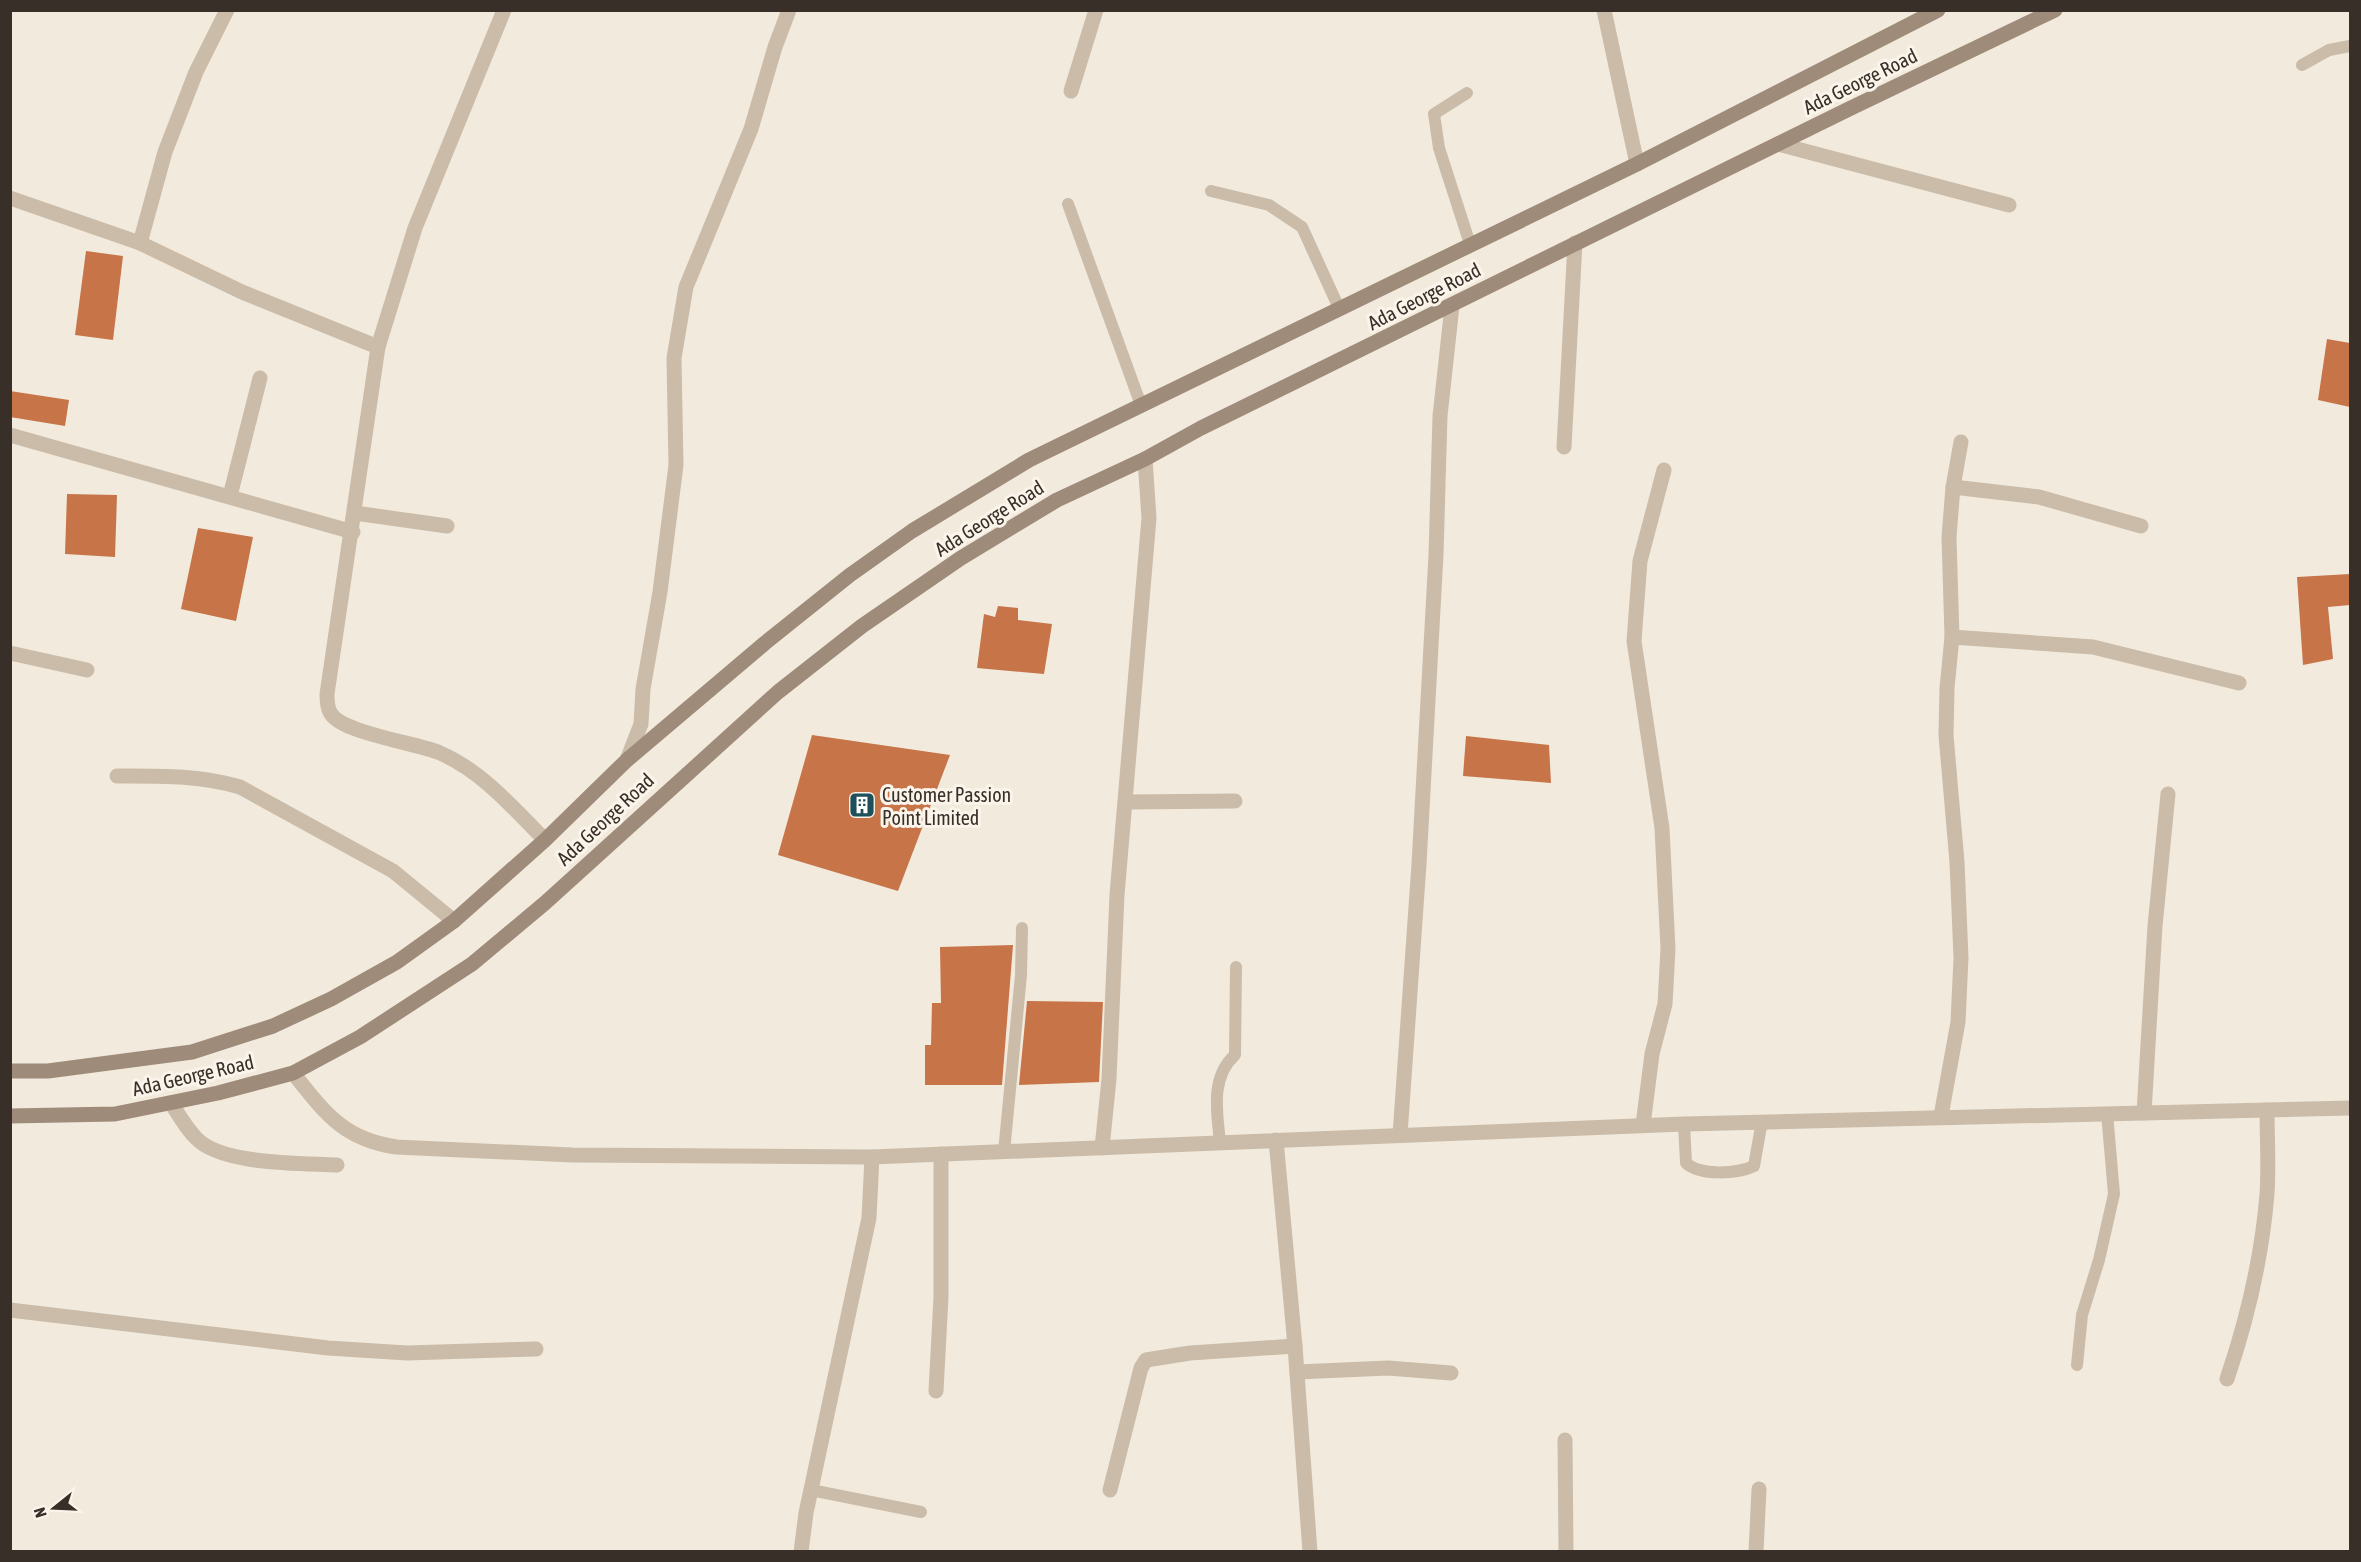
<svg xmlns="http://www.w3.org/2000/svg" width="2361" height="1562" font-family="'Asap Condensed',sans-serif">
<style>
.building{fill:#c67448}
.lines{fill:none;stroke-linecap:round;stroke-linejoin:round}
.service{stroke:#cbbca9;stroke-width:12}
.minor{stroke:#cbbca9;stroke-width:15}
.secondary{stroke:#9f8b7a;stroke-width:15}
.labels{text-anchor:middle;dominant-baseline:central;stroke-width:6;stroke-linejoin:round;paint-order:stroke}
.street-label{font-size:20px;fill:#382f29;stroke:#faf4ea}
.poi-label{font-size:20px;fill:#382f29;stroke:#faf4ea;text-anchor:start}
</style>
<rect width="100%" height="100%" fill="#f2ebdd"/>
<g class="building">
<polygon points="86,251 123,256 113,340 75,335"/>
<polygon points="2327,339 2350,343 2350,407 2318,400"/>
<polygon points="10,391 69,400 65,426 10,417"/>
<polygon points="67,494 117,495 115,557 65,554"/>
<polygon points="198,528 253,537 236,621 181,609"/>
<polygon points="2350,574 2350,605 2328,607 2333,659 2303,665 2297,577"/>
<polygon points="998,606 1018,608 1018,620 1052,624 1044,674 977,668 984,614 995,617"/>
<polygon points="812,735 950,755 898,891 778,855"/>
<polygon points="1466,736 1549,745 1551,783 1463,776"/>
<polygon points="1013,945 1002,1085 925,1085 925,1045 931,1045 932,1003 941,1003 940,947"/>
<polygon points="1027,1001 1103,1002 1099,1082 1019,1085"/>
</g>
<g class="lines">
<g class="service">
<polyline points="2302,65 2329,50 2350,46"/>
<polyline points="1467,93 1434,114 1439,148 1470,244"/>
<polyline points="1211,191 1269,205 1302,227 1339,308"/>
<polyline points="1068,204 1141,405"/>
<path d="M1684,1124L1686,1163C1700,1176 1737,1174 1754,1166L1762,1121"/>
<path d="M1220,1142C1217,1113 1210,1077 1235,1055L1236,967"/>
<polyline points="1004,1152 1021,975 1022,928"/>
<polyline points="2077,1365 2082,1315 2099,1260 2114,1194 2107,1113"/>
<polyline points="811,1490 921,1512"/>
</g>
<g class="minor">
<path d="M504,10L415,228L378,347L327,694C327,699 327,707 330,712C339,733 418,743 440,753C482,771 513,808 545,840"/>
<polyline points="1604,10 1637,164"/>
<polyline points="1071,91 1096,10"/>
<polyline points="1778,144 2009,205"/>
<polyline points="10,198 140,243 242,292 378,347"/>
<polyline points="140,243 165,152 196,72 227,10"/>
<polyline points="10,435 353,532"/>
<polyline points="1564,447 1575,243"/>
<polyline points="1953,487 2039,497 2141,526"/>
<polyline points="230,496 260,378"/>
<polyline points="355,513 447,526"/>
<polyline points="1952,637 2093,647 2239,683"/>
<polyline points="10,653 87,670"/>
<polyline points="627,760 641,724 643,689 660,592 676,465 674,358 686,287 751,129 775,47 789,10"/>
<path d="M117,776C160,776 199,775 240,787L393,871L454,921"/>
<polyline points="1126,802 1235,801"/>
<path d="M293,1073C325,1113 343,1139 396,1147L572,1155L872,1157L1684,1124L2350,1108"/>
<path d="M171,1103C179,1115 186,1128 196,1138C221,1165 301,1163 337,1165"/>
<polyline points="2144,1113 2155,926 2168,794"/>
<polyline points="1941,1116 1958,1022 1961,958 1957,862 1946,735 1947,688 1952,637 1949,537 1953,487 1961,442"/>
<polyline points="1643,1125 1652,1054 1665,1004 1668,949 1662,828 1634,641 1640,561 1664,470"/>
<polyline points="1400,1135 1419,864 1436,555 1440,416 1452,306"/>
<polyline points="1276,1140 1295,1346 1310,1552"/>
<polyline points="1102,1148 1109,1079 1117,895 1149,518 1145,459"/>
<polyline points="10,1310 328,1348 407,1353 536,1349"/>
<polyline points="1297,1372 1388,1368 1451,1373"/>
<path d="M2227,1379C2247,1320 2262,1256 2267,1194C2269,1166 2267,1138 2267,1110"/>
<polyline points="936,1391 941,1297 941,1154"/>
<polyline points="1565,1440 1566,1552"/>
<polyline points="1110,1490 1141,1368 1146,1360 1190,1353 1295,1346"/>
<polyline points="801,1552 806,1513 869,1218 872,1157"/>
<polyline points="1756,1552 1759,1489"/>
</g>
<g class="secondary">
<polyline points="10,1071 48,1071 192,1052 273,1026 331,999 397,962 454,921 545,840 627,760 765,643 850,575 912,531 1029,460 1637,164 1938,10"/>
<polyline points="10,1116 115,1114 218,1093 293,1073 360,1037 472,964 545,903 778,692 862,626 961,558 1057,500 1145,459 1201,428 1851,108 2055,10"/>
</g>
</g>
<defs>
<symbol id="building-square" viewBox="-11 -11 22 22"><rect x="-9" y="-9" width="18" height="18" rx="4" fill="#1e4f5a" stroke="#faf4ea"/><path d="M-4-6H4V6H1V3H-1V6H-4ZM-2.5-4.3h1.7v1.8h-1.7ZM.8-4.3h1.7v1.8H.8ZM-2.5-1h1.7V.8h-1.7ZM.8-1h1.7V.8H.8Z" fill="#fff"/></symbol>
</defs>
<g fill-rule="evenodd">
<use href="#building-square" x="847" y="790" width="30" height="30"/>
</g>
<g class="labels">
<g class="street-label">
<text transform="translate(1860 81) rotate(-26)">Ada George Road</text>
<text transform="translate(1424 296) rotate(-27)">Ada George Road</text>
<text transform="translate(989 518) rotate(-32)">Ada George Road</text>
<text transform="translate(605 819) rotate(-43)">Ada George Road</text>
<text transform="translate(193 1075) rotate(-13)">Ada George Road</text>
</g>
<g class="poi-label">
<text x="882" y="794">Customer Passion<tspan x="882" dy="23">Point Limited</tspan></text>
</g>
</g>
<rect width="2361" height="1562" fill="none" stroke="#382f29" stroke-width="24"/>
<g transform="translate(54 1508) rotate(252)" stroke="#faf4ea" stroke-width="4.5" paint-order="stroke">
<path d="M0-4.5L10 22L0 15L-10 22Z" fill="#382f29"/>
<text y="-9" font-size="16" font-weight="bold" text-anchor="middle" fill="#382f29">N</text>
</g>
</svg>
